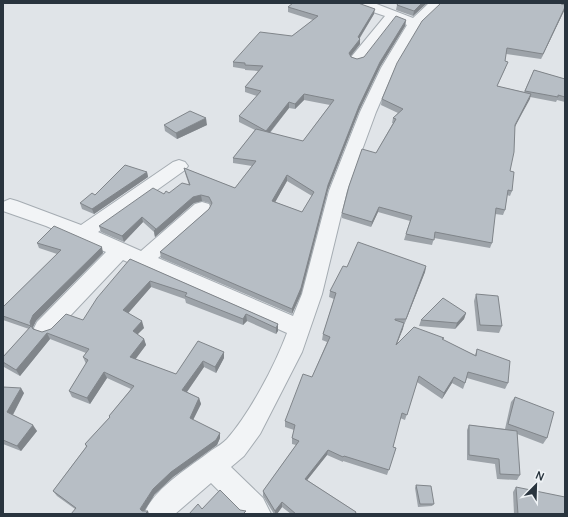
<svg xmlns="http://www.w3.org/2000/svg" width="568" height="517" font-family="Manrope,sans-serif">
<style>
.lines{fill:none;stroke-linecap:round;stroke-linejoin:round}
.street-casing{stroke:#a5acb2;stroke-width:2}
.street{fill:#f2f4f6;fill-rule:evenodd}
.wall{fill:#9da3a9;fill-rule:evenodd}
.shaded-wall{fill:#80858a}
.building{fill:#b7bec5;stroke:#80858a;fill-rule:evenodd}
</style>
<rect width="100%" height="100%" fill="#e0e4e8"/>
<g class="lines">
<defs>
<path id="street" d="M353,3H374L413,18L429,3H444L420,25L395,68L376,112L347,191L322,294L302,352L260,434L244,456L231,467L263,498L271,514H242L211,483L175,514H144C154,488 190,467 212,450C217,447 223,443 227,439C250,413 275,365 287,333L123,260L53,334L45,337L37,334L34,328L37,322L106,252L46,226L3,211V202L10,199L17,201L81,225L173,162L179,160L185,162L188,166L185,170L98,232L141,251L195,204L202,202L209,204L211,209L209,214L158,258L293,316L302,294L329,191L360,112L381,68L407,25L395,20L362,62L357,63L352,62L350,59L352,56L385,16L355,6Z"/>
</defs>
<use href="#street" class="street-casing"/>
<use href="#street" class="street"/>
</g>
<g class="wall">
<polygon points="398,3 427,3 413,16 396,10 397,5"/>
<polygon points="441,3 562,3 561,4 564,11 541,59 506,54 505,61 506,67 497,86 524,92 534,70 565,79 565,102 557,100 556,102 530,97 515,127 510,171 512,191 510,196 507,195 505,210 503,215 495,214 492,243 490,248 434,238 432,245 404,240 410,221 378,212 371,227 342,218 342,213 393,123 392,123 393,118 398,113 381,105 382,99"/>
<path d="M288,7L374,14L360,38V44L351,56V57L357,59L364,57L406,20L405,26L380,67L359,111L328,190L301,294L292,314L161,258L160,252L209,209L211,205L209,203L202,201L194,203L155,237L154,232L143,222L124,242L101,232L99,226L164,194L169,193L189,185L185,173L184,168L235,188L252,166L233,163V158L255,130L239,122V116L257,96L245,92V87L258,71L245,70V69L233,67V62L292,36L313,20L288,12ZM304,100L330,105L303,141L270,133L289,108L295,109ZM287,181L312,196L302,212L275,202Z"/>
<polygon points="164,125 207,125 177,139 165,131"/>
<polygon points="147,172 148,177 94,214 82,209 80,203 95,195"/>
<polygon points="37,243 103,253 36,321 33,327 33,329 42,332 83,320 130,259 278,324 278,331 276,334 247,321 243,325 186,303 185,299 151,287 128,313 144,328 137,334 144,339 146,345 135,359 176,374 224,352 224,358 216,373 204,367 187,392 199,398 201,404 193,420 220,433 220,438 217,445 173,477 155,494 75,509 57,496 53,491 86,447 85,444 109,418 109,416 131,389 107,378 90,404 72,397 69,391 86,364 83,357 86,353 50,339 20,376 4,367 3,357 29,329 3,320 3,307 57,254 39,248"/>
<polygon points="426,266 425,272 404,325 397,343 443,340 475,355 477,349 508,383 505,389 467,378 463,389 452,383 442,399 417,382 405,420 400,418 393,447 396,448 387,475 343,461 343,462 327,455 307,480 356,512 355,514 291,514 282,507 277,514 274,514 263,496 263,491 296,445 292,444 292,438 294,430 285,427 285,421 312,377 327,342 322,340 323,334 334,299 329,297 330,291 347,267"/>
<polygon points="476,294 502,326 499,333 477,331 474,301"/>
<polygon points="466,313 464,319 455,329 419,326 421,320"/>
<polygon points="3,387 24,393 13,415 37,431 21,451 3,444"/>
<polygon points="515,397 547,438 543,444 517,434 520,475 517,480 497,479 495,464 467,460 467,430 469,425 505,429 511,402"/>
<polygon points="416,485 434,504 432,506 418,507 415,488"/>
<polygon points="516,487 565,514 514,514 513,492"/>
</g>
<g class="shaded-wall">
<polygon points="422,3 427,3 413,16 414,11"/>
<polygon points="565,7 564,11 541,59 543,54"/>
<polygon points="375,9 374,14 357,42 358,37"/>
<polygon points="406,20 405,26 380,67 359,111 328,190 301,294 292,314 292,309 328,185 359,106 380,62"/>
<polygon points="360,39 360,44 349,58 349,53"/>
<polygon points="304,94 304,100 295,109 295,104"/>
<polygon points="531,94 530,99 513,130 515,125"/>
<polygon points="289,102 289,108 266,137 266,131"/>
<polygon points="206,118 207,125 177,139 176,133"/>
<polygon points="147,172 148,177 94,214 92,209"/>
<polygon points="287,175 287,181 273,206 272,201"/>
<polygon points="201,195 202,201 194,203 155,237 154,231 193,197"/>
<polygon points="379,207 378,212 371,227 372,222"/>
<polygon points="142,217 143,222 124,242 122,236"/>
<polygon points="102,247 103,253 36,321 33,327 34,331 30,322 33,315"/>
<polygon points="426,266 425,272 404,325 406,319"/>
<polygon points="150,281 151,287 125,317 123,310"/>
<polygon points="466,313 464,319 455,329 457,323"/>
<polygon points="246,314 247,321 243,325 243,319"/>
<polygon points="142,321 144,328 135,337 133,331"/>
<polygon points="404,323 403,329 394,351 396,345"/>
<polygon points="278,324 278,331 276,334 276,328"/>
<polygon points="47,333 50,339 20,376 16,370"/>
<polygon points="144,339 146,345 132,364 130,357"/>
<polygon points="224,352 224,358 216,373 215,367"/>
<polygon points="203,361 204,367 184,396 182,390"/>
<polygon points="104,372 107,378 90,404 87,398"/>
<polygon points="454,377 452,383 442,399 444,393"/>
<polygon points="21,388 24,393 11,418 7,412"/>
<polygon points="199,398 201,404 191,424 190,418"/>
<polygon points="33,425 37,431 21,451 17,446"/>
<polygon points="220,433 220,438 217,445 173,477 155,494 143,513 140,509 153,489 171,472"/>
<polygon points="328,450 327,455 304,484 305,479"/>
<polygon points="282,502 282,507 277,514 275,514 275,511"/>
<polygon points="148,511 149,514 145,514"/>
</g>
<g class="building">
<path d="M293,3H358L375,9L358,37L360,39L349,53L351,57L357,59L364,57L396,16L406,20L380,62L359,106L328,185L301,288L292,309L160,252L209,209L212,203L209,197L201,195L193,197L154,231L156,229L142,217L122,236L99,226L153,188L164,194L166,191L169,193L182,183L190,185L184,168L235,188L256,161L233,158L256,129L303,141L334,100L304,94L295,104L289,102L266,131L239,116L261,91L245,87L263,66L245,65V63L233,62L260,32L292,36L318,16L288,7ZM287,175L314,192L302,212L272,201Z"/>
<polygon points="398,3 422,3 414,11 397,5"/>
<polygon points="441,3 561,3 561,4 565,5 565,7 543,54 507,48 505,61 508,62 497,86 531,94 515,125 514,152 510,171 514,172 512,191 508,190 505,210 496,208 492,243 435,232 434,240 406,234 412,216 379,207 372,222 342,213 349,186 362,149 376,153 396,119 393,118 403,109 382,99 397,63 422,21"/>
<polygon points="534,70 565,79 565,97 558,95 558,97 525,91"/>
<polygon points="190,111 206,118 176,133 164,125"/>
<polygon points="125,165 147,172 92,209 80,203 92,193 95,195"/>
<polygon points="54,226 102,247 33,315 30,322 31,326 3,316 3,307 61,250 37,243"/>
<polygon points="358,242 426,266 406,319 395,319 395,320 404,323 396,345 414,327 444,338 442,339 476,356 477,349 510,361 508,383 468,372 465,383 454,377 444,393 419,376 407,415 402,413 393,447 396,448 389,470 344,456 343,457 328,450 305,479 356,512 355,514 296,514 282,502 275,511 263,491 299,441 292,438 295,425 285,421 303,374 312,377 330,337 323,334 336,293 330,291 343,266 347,267"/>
<polygon points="130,259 278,324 276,328 246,314 243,319 185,296 187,293 150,281 123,310 142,321 133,331 144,339 130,357 176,374 198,341 224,352 215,367 203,361 182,390 199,398 190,418 220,433 216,440 171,472 153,489 140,509 142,511 148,511 145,514 71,514 76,508 53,491 87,446 85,444 110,417 109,416 134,386 104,372 87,398 69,391 88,360 83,357 89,349 47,333 16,370 3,362 3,357 31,326 33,329 42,332 51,329 66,314 83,320 97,298"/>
<polygon points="476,294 498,296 502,326 480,325"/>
<polygon points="443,298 466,313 457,323 421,320"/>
<polygon points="3,387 21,388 7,412 33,425 17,446 3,440"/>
<polygon points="515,397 554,412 547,438 508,424"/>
<polygon points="469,425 517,431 520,475 500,474 499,459 469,455"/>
<polygon points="416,485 431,486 434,504 420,504"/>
<polygon points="516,487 565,497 565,514 518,514"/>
<polygon points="220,490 240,510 246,511 243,514 189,514 198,504 202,509"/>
</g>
<rect width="568" height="517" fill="none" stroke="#29343e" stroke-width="8"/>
<g transform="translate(536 485) rotate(23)" stroke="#eff3f6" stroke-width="3" paint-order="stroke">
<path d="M0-3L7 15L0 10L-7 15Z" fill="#29343e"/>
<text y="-6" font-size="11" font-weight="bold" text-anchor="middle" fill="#29343e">N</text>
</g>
</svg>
